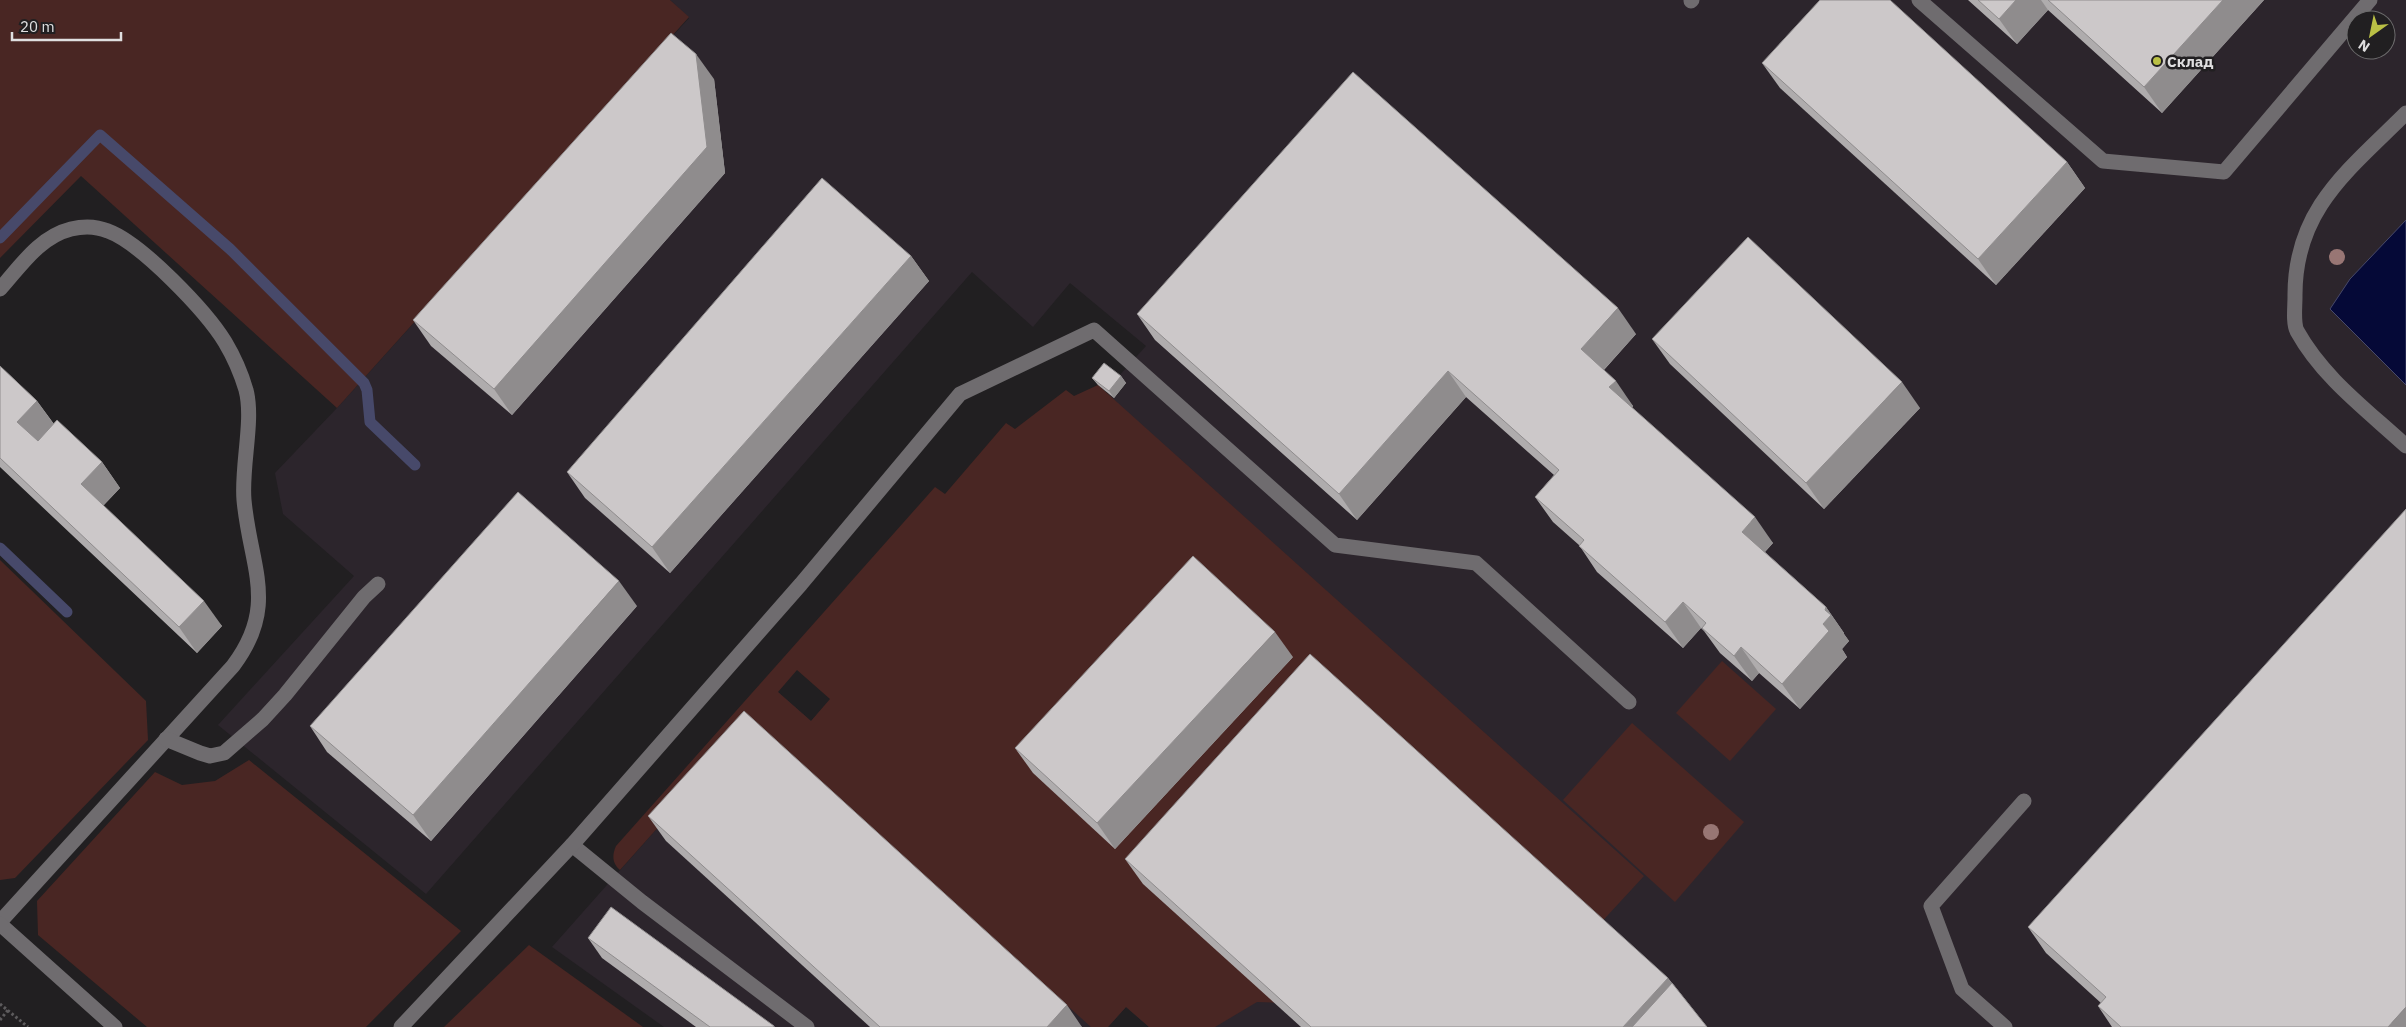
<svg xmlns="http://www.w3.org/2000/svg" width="2406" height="1027" font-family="'IBM Plex Sans',sans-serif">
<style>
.built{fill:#2c252c;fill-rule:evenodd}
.green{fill:#492623;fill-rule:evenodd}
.water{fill:#050937;stroke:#47496a}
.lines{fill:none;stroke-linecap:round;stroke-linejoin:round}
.stream{stroke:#47496a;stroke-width:11}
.path{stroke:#5d5b5d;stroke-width:3;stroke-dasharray:2.5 2.5;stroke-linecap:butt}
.service{stroke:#6f6c6f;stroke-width:15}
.tertiary{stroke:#6f6c6f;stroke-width:15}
.tree{fill:#987674}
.wall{fill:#afacad}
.shaded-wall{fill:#8f8c8d}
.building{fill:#ccc8c9;stroke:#8f8c8d}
.poi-dot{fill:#bac045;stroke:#211f21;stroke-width:2}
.labels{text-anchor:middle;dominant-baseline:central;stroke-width:5;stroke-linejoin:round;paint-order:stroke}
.poi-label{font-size:15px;font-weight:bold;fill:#e0dfe0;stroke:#211f21;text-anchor:start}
</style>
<rect width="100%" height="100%" fill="#211f21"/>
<path class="built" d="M670,0H2406V1027H1149L1126,1007L1108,1027H664L552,947L778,692L811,721L1109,394L1114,398L1126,384L1118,377L1146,346L1070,283L1033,327L972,272L426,894L218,725L354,576L283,514L275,473L337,408L689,18ZM2356,20H2386V50H2356Z"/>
<g class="green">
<polygon points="0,0 670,0 689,17 337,408 81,176 0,258"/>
<path d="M1098,385L1644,876L1596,928L1282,1003L1257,1002L1215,1027H1149L1126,1007L1108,1027H1091L753,721L620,870C612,863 612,855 616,846L935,487L945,494L1006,423L1015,429L1066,390L1074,396ZM797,670L830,699L811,721L778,692Z"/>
<polygon points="0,560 146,701 148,740 15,878 0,880"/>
<polygon points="1722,661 1776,709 1730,761 1676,713"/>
<polygon points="1632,723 1744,822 1675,902 1563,800"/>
<polygon points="249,760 461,931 366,1027 147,1027 38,935 37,901 155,772 182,785 215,781"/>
<polygon points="529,945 643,1027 444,1027"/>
</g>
<polygon class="water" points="2406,220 2406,385 2330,309 2350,279"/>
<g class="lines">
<g class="stream">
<polyline points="0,238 100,135 230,249 364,383 367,390 370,422 415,465"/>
<polyline points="0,548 67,612"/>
</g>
<g class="path">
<polyline points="0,1004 28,1027"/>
<polyline points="0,1020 8,1010"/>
</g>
<g class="service">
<polyline points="1919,0 2103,161 2224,172 2370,0"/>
<polyline points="1691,1 1692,0"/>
<path d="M2406,113C2349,170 2294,209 2295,297C2295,307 2293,323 2297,331C2323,378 2367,410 2406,446"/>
<path d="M0,289C20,267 39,237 71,229C83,226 96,226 108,231C141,243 206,311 225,342C234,357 241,373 246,390C254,420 241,467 244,500C250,567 279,605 233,666L0,922"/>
<polyline points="166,739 200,753 210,756 224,753 263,719 285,695 364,597 378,584"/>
<polyline points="572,845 642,902 807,1027"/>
<polyline points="401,1027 572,845 801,584 960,394 1094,330 1335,545 1476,563 1629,702"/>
<polyline points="2005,1027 1962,989 1931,906 2024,801"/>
</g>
<polyline class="tertiary" points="0,924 115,1027"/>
</g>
<g class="tree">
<circle cx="2337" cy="257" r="8"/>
<circle cx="1711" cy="832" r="8"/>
</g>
<g class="wall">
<polygon points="1968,0 2264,0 2162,113 2048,10 2017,44"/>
<polygon points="1762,63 2067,162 2085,188 1996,285 1780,88"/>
<polygon points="714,79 725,173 512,415 431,346 413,320"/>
<polygon points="911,256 929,281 670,573 585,498 567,472"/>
<polygon points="1137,314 1636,334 1604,370 1633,406 1632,408 1773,543 1765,552 1826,607 1844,633 1844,634 1849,641 1842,649 1847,657 1800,709 1759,673 1752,681 1720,653 1704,631 1701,628 1683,648 1597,572 1579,545 1553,522 1535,497 1554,475 1466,397 1357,520 1155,340"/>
<polygon points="1652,339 1920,408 1824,509 1670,364"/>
<polygon points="0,366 37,401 54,424 102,462 120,488 103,506 222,626 197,653 0,467"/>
<polygon points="1121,376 1126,383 1114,398 1098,385 1092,378"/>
<polygon points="637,606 431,841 327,752 310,726"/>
<polygon points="1293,657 1115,849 1033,773 1015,748"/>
<polygon points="648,816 1082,1027 870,1027 666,841"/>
<polygon points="1125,859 1668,978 1707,1027 1301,1027 1143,884"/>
<polygon points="2028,927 2406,1027 2112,1027 2098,1006 2101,1003 2046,953"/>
<polygon points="588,938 774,1026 775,1027 696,1027 602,958"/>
</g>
<g class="shaded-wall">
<polygon points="2016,0 2041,0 2048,10 2017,44 1999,19"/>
<polygon points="2223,0 2264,0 2162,113 2144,87"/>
<polygon points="696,54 714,79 725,173 512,415 494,389"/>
<polygon points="2067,162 2085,188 1996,285 1978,259"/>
<polygon points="911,256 929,281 670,573 652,547"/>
<polygon points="1618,308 1636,334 1599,375 1581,349"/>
<polygon points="1448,371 1466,397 1357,520 1339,494"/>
<polygon points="1121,376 1126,383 1114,398 1109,391"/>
<polygon points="1616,381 1633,406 1627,413 1609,387"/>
<polygon points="1902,382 1920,408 1824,509 1806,483"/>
<polygon points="37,401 55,426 35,448 17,422"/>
<polygon points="102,462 120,488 99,510 81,484"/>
<polygon points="1755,517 1773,543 1760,557 1742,532"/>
<polygon points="619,581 637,606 431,841 413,815"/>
<polygon points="204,601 222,626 197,653 179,627"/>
<polygon points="1683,602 1701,628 1683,648 1665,622"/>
<polygon points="1826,607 1844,633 1844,634 1849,641 1842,649 1847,657 1800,709 1782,684 1823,624 1825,610"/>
<polygon points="1275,632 1293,657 1115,849 1097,823"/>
<polygon points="1741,647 1759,673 1752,681 1734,656"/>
<polygon points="1668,978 1686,1003 1664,1027 1623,1027"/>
<polygon points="1067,1005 1082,1027 1047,1027"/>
<polygon points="2406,1007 2406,1027 2388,1027"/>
</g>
<g class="building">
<polygon points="1820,0 1890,0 2067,162 1978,259 1762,63"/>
<polygon points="1978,0 2016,0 1999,19"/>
<polygon points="2048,0 2223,0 2144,87"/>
<polygon points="671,33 696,54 707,147 494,389 413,320"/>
<polygon points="1353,72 1618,308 1581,349 1616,381 1609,387 1755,517 1742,532 1826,607 1825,610 1831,615 1823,624 1829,631 1782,684 1741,647 1734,656 1702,628 1706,623 1683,602 1665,622 1579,546 1584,540 1535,497 1559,470 1448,371 1339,494 1137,314"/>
<polygon points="822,178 911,256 652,547 567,472"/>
<polygon points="1748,237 1902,382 1806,483 1652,339"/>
<polygon points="1104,363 1121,376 1109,391 1092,378"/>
<polygon points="0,366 37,401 17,422 38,441 57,420 102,462 81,484 204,601 179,627 0,458"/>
<polygon points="518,492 619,581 413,815 310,726"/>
<polygon points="2406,509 2406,1007 2388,1027 2121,1027 2098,1006 2106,997 2028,927"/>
<polygon points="1193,556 1275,632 1097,823 1015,748"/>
<polygon points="1310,654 1668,978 1623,1027 1311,1027 1125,859"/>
<polygon points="744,711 1067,1005 1047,1027 880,1027 648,816"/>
<polygon points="611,907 774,1026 773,1027 710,1027 588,938"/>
<polygon points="1672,983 1707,1027 1632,1027"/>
</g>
<circle class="poi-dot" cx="2157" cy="61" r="5"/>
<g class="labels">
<g class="poi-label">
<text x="2167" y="61">Склад</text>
</g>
</g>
<g transform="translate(2371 35) rotate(213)"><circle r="24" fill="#211f21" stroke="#6d6c6d"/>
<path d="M0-4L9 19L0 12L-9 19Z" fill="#bac045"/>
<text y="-8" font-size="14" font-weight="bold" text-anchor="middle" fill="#e0dfe0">N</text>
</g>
<path d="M12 32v8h109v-8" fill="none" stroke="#e0dfe0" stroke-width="2.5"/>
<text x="20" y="32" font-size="15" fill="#e0dfe0" stroke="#211f21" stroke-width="4" paint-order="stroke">20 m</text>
</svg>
